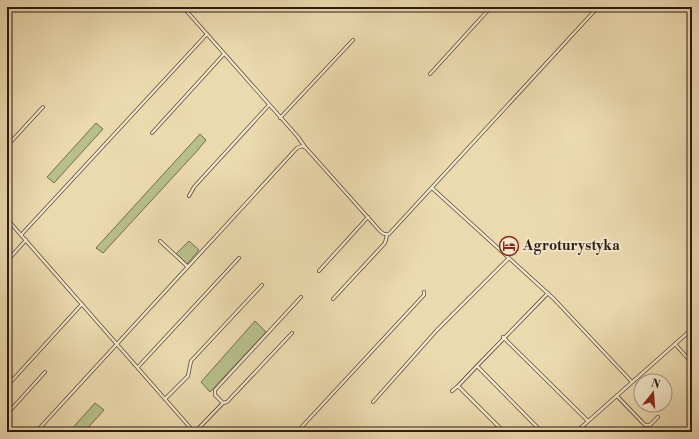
<svg xmlns="http://www.w3.org/2000/svg" width="699" height="439" font-family="'Libre Bodoni',serif">
<style>
.green{fill:#b7c08b;stroke:#706d50}
.lines{fill:none;stroke-linecap:round;stroke-linejoin:round}
.minor-casing{stroke:#5a4a3b;stroke-width:4}
.minor{stroke:#f3e7cb;stroke-width:2.5}
.labels{text-anchor:middle;dominant-baseline:central;stroke-width:4;stroke-linejoin:round;paint-order:stroke}
.poi-label{font-size:14px;font-weight:bold;fill:#2a1a14;stroke:#f3e7cb;text-anchor:start}
</style>
<rect width="100%" height="100%" fill="#ecdaaf"/>
<filter id="stains"><feTurbulence type="fractalNoise" baseFrequency=".005" numOctaves="4"/><feColorMatrix values="0 0 0 0 .2 0 0 0 0 .09 0 0 0 0 .02 0 0 0 .5 -.17"/></filter>
<radialGradient id="worn" r=".72"><stop offset=".6" stop-color="#630" stop-opacity="0"/><stop offset="1" stop-color="#630" stop-opacity=".3"/></radialGradient>
<g class="green">
<polygon points="96,123 103,129 54,183 47,177"/>
<polygon points="200,134 206,140 197,151 103,253 96,248"/>
<polygon points="189,241 199,250 187,264 176,254"/>
<polygon points="255,321 266,332 210,392 201,382"/>
<polygon points="95,403 104,410 84,432 69,432"/>
</g>
<g class="lines">
<defs>
<g id="minor">
<polyline points="183,7 298,137 305,147"/>
<polyline points="430,74 491,7"/>
<polyline points="280,118 353,40"/>
<polyline points="152,133 224,54"/>
<polyline points="7,146 43,107"/>
<polyline points="432,188 554,299 632,382"/>
<polyline points="189,196 194,187 269,105"/>
<polyline points="7,219 194,432"/>
<polyline points="21,235 207,34"/>
<polyline points="160,241 188,267"/>
<polyline points="7,261 26,240"/>
<polyline points="319,271 368,217"/>
<polyline points="333,299 385,243 387,235"/>
<polyline points="503,337 588,421"/>
<polyline points="675,344 692,363"/>
<polyline points="477,366 548,293"/>
<polyline points="138,367 239,258"/>
<polyline points="7,386 82,304"/>
<polyline points="452,391 458,386"/>
<polyline points="617,396 645,425 650,425 658,417"/>
<polyline points="165,399 188,376 191,361 262,285"/>
<polyline points="373,402 437,330 509,258"/>
<polyline points="223,403 227,402 292,333"/>
<polyline points="7,414 45,372"/>
<polyline points="36,432 297,148 302,146 306,148 380,231 384,234 389,234 598,7"/>
<polyline points="195,432 223,403 215,395 215,390 301,297"/>
<polyline points="297,432 424,295 424,292"/>
<polyline points="504,432 458,386 477,366 542,432"/>
<polyline points="576,432 692,329"/>
</g>
</defs>
<use href="#minor" class="minor-casing"/>
<use href="#minor" class="minor"/>
</g>
<defs>
<symbol id="hotel-ring" viewBox="-11 -11 22 22"><circle r="9.5" fill="#f3e7cb" stroke="#8f2418" stroke-width="1.5"/><path d="M-6-4.5h1.5V1H6V5H4.5V3h-9V5H-6ZM-4 0a1.8 1.8 0 1 1 3.6 0ZM.5 0V-2.5h3Q6-2.5 6 0Z" fill="#8f2418"/></symbol>
</defs>
<g fill-rule="evenodd">
<use href="#hotel-ring" x="498" y="235" width="22" height="22"/>
</g>
<g class="labels">
<g class="poi-label">
<text x="523" y="246">Agroturystyka</text>
</g>
</g>
<rect width="699" height="439" fill="none" stroke="#ecdaaf" stroke-width="24"/>
<rect x="8" y="8" width="683" height="423" fill="none" stroke="#2a1a14" stroke-width="2"/>
<rect x="12" y="12" width="675" height="415" fill="none" stroke="#2a1a14"/>
<g transform="translate(653 393) rotate(17)"><circle r="19" fill="#f3e7cb" stroke="#a39582"/>
<path d="M0-3L7 15L0 10L-7 15Z" fill="#8f2418"/>
<text y="-6" font-size="11" font-weight="bold" text-anchor="middle" fill="#2a1a14">N</text>
</g>
<rect width="100%" height="100%" filter="url(#stains)"/>
<rect width="100%" height="100%" fill="url(#worn)"/>
</svg>
